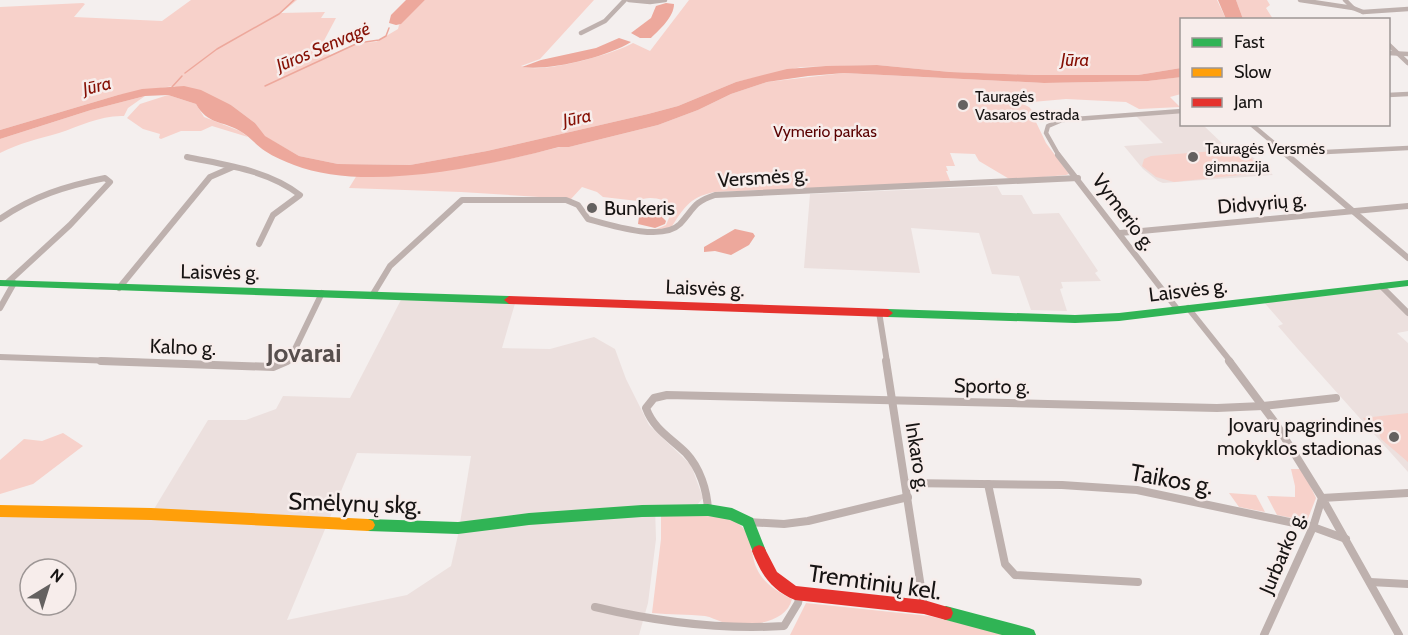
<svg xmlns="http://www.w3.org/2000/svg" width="1408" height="635" font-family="Cabin,sans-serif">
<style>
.built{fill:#ece0de;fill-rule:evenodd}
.green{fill:#f7d1ca}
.water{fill:#eda89c}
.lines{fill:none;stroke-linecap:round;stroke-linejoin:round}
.stream{stroke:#eda89c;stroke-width:1.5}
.street-far2{stroke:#beb1ae;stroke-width:4.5}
.street-far1{stroke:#beb1ae;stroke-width:6}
.street{stroke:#beb1ae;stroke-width:8}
.fast{fill:#30b455;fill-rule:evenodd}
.slow{fill:#ff9f0a;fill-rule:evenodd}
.jam{fill:#e5322d;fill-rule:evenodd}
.poi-dot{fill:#646160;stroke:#f7edeb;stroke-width:2}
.labels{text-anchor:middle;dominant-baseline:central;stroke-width:5;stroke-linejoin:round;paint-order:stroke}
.far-poi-label{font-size:16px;fill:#171413;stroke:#f7edeb;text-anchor:start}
.far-park-label{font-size:16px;fill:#5a0000;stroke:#f7edeb}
.far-water-label{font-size:18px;font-style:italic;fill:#850f04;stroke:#f7edeb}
.street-label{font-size:20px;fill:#171413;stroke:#f7edeb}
.poi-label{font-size:20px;fill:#171413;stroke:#f7edeb;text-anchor:start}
.near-street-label{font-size:24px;fill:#171413;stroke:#f7edeb}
.district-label{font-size:26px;font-weight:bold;fill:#574f4d;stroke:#f7edeb}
</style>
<rect width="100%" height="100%" fill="#f4efee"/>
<g class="built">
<polygon points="1181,111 1182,124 1203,125 1224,145 1238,144 1273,175 1163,183 1158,181 1143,169 1124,146 1163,143 1134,114"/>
<polygon points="997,186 1002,195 1022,195 1033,214 1059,213 1098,271 1095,273 1101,281 1061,282 1063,288 1060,289 1067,311 1031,310 1019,276 992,274 979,233 911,228 920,273 804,268 810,194"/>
<polygon points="1381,286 1408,313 1408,331 1397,333 1408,343 1408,472 1297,348 1278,326 1283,324 1262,300"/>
<path d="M403,296L516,300L502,348L550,349L594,337L615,349L626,379L649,425L691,465L703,498L697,505L655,506L656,539L648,603L639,635H0V511L151,514L208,420H246L276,409L283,396L350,398ZM357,453L471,456L458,535L451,566L407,595L287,620ZM30,569H66V605H30Z"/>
</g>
<g class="green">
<path d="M191,0H297L281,13L325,12L321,18H336L319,50L331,55L357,43L376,42L398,29L399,25L425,0H594L540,59L521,66C540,75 614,54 633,43L650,51L689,0H1217L1226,19L1182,20L1181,68L1138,75H1034L950,72L877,65L801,67L736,82L678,106L648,114L487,151L410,165L338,164L299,156L264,136L255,123L231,105L173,86L118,95L0,130V7L83,3L85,4L74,17L162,21Z"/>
<polygon points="1236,0 1267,0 1270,5 1266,8 1273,19 1243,19"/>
<path d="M844,73L1044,83L1148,81L1181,77V94L1170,97L1180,107L1139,109L1126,102L1066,99L1021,103L1029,107L1039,118L1035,120L1046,143L1069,174L1066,175L1011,180L979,161L975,154L950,153L955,166H946L948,171H946L951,183L714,192C688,198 684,208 670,229L654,230L666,225L674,206C664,199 649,195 638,201L603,197L597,192L582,187L571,199L461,192L349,188L357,175C426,177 493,164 560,147H569L658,125L698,110L731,94L767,82Z"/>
<polygon points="168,95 196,104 204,117 240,131 248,137 212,126 201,131 181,131 161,139 159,138 160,134 143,129 127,118 140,104"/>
<path d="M145,96L128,108L124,116C101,115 80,126 59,133C38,139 20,143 0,153V139L91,110Z"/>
<polygon points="1227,150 1249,156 1261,168 1259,173 1174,182 1156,177 1142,166 1144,159 1151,156"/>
<polygon points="1408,413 1408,462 1381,439 1376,425 1368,425 1363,418"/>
<polygon points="63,433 83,446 33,484 0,494 0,460 24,439 42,441"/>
<polygon points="1291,469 1302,469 1316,498 1307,521 1277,515 1267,496 1295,497 1295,486"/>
<polygon points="1229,493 1256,495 1265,512 1239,507"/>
<path d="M687,515C702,516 720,515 734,521C754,531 749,552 757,569C764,584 778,592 792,599C786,625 744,628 722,622C716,620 711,617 705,616C687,614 670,615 652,613L661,539V516Z"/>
<polygon points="806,603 929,616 1012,635 790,635"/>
</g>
<g class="water">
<polygon points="406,0 425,0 401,24 396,25 389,23 391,15"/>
<polygon points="1218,0 1236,0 1243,19 1226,19"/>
<path d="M666,3L674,4C674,17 660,29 651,38H640L631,33L651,18L656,6Z"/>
<path d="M619,38L631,42C607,57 550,71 522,67L541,60L596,48Z"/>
<path d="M877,65L950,72L1034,75H1138L1181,68L1182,77L1148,81L1044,83L844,73L808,76L767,82L731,94L698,110L658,125L569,147H559C487,166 365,193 294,165C284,161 274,157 265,151C256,145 249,136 240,131C221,120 208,125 196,104L168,95L145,96L91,110L0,139V130L118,95L142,89L184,86L201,90L231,105L255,123L265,136L299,156L338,164L410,165L487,151L648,114L678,106L736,82L787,69L826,66Z"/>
<polygon points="648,204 661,208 662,217 666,221 665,224 655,228 638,224 640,209"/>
<polygon points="735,229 753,233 755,236 749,245 731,255 715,251 704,252 704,247"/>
</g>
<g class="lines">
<g class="stream">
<polyline points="185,73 217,49 279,14 294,0"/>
<polyline points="265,86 358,43 379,40 386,36 389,28"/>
<polyline points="172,87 182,76"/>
</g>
<g class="street-far2">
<polyline points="629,0 650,2 665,0"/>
<polyline points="1300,0 1353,8"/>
<polyline points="1345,0 1353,8 1363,12"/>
<polyline points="1363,12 1408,9"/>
<polyline points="581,33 605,21 625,0"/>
<polyline points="1388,44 1408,63"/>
<polyline points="1388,53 1408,54"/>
<polyline points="1388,95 1408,94"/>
<polyline points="1251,124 1289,156"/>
<polyline points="1284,154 1408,148"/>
<polyline points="1059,156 1046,133 1048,126 1062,120 1182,111"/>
</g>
<g class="street-far1">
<polyline points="1058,155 1178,310"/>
<polyline points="1287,155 1408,258"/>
<path d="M187,157C225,165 268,170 300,195L273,215L259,244"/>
<path d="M0,219C33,196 66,186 105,178L110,182L70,225L7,283"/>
<polyline points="1120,233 1408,206"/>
<polyline points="1381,286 1408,313"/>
<polyline points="119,288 210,177 233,167"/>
<path d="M373,294L390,266L462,200H566L578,205L588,219C610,225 662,242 680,224C694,209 693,202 715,195L1078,178"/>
<polyline points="0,308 14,283"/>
<polyline points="1188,308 1231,362"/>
<polyline points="879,312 887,362"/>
<polyline points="0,357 142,362"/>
<polyline points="285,362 293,353 322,293"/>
</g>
<g class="street">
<polyline points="101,361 273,367 287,361"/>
<polyline points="886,361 924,607"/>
<polyline points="1229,361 1276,424 1322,498 1313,527 1264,635"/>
<polyline points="906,483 1062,485 1137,490 1313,527 1346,539"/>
<polyline points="988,484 1005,564 1015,575 1138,582"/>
<path d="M708,510C707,490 700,468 686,453C671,438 654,430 646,408L654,398L667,395L1217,408L1263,406L1336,398"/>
<polyline points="748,522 784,524 808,521 908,497"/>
<polyline points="1370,582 1408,584"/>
<path d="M595,607C658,622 720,630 784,626L798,603L800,594"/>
<polyline points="1399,635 1322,498 1408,493"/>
</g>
<g class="fast">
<polygon points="0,280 509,296 514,300 509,304 0,286"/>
<polygon points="1408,280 1408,286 1119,321 1075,323 888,317 883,313 888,309 1075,315 1119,313"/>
<polygon points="708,504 732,508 753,518 766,551 764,555 759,557 754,555 743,526 730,520 708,516 642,517 529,525 458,534 368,531 363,529 361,525 363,521 368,519 458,522 529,513 642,505"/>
<polygon points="946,606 1029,628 1034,630 1036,635 1002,635 946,620 941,618 939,613 941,608"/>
</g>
<polygon class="slow" points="0,505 151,508 368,519 373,521 375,525 373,529 368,531 151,520 0,517"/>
<g class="jam">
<polygon points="509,296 888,309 893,313 888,317 509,304 504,300"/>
<path d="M759,545L764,547L777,572L796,586L924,600L951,608L953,613L951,618L946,620L924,614L795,600C771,590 761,574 752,551L754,547Z"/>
</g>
</g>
<g class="poi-dot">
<circle cx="963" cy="105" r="6"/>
<circle cx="1193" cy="157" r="6"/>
<circle cx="592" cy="208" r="6"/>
<circle cx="1394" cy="437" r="6"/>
</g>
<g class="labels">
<g class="far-poi-label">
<text x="975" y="96">Tauragės<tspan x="975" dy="18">Vasaros estrada</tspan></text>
<text x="1205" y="148">Tauragės Versmės<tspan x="1205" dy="18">gimnazija</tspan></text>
</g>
<g class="far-park-label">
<text x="825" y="131">Vymerio parkas</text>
</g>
<g class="far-water-label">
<text transform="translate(323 47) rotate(-23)">Jūros Senvagė</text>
<text x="1075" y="60">Jūra</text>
<text transform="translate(97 86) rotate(-14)">Jūra</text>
<text transform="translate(577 118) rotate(-12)">Jūra</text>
</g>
<g class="street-label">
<text transform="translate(763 177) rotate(-4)">Versmės g.</text>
<text transform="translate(1262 203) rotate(-5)">Didvyrių g.</text>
<text transform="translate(1124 212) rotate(53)">Vymerio g.</text>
<text transform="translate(220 272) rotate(1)">Laisvės g.</text>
<text transform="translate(705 288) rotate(2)">Laisvės g.</text>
<text transform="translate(1188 290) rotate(-7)">Laisvės g.</text>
<text transform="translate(183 347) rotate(2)">Kalno g.</text>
<text transform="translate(992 386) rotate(1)">Sporto g.</text>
<text transform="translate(918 457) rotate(81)">Inkaro g.</text>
<text transform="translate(1282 553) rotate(-67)">Jurbarko g.</text>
</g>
<g class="poi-label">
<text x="604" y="208">Bunkeris</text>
<text x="1382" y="425" text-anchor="end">Jovarų pagrindinės<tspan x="1382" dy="23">mokyklos stadionas</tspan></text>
</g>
<g class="near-street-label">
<text transform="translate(1172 479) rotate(10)">Taikos g.</text>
<text transform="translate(355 503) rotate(2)">Smėlynų skg.</text>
<text transform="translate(875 582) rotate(8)">Tremtinių kel.</text>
</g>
<g class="district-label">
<text x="304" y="353">Jovarai</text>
</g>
</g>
<rect x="1180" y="18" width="210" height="108" fill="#f7edeb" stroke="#9d9695" stroke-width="1.5"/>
<rect x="1192" y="38" width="30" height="9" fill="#30b455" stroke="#9d9695" stroke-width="1.5"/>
<text x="1234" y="48" font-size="18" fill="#171413">Fast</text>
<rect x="1192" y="68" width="30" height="9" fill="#ff9f0a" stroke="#9d9695" stroke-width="1.5"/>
<text x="1234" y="78" font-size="18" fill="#171413">Slow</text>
<rect x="1192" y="98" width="30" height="9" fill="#e5322d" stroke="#9d9695" stroke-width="1.5"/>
<text x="1234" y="108" font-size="18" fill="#171413">Jam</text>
<g transform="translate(48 587) rotate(38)"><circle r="28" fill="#f7edeb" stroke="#9d9695" stroke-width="1.5"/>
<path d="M0-4.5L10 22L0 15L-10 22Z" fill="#646160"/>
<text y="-9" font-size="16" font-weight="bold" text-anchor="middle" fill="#171413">N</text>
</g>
</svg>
